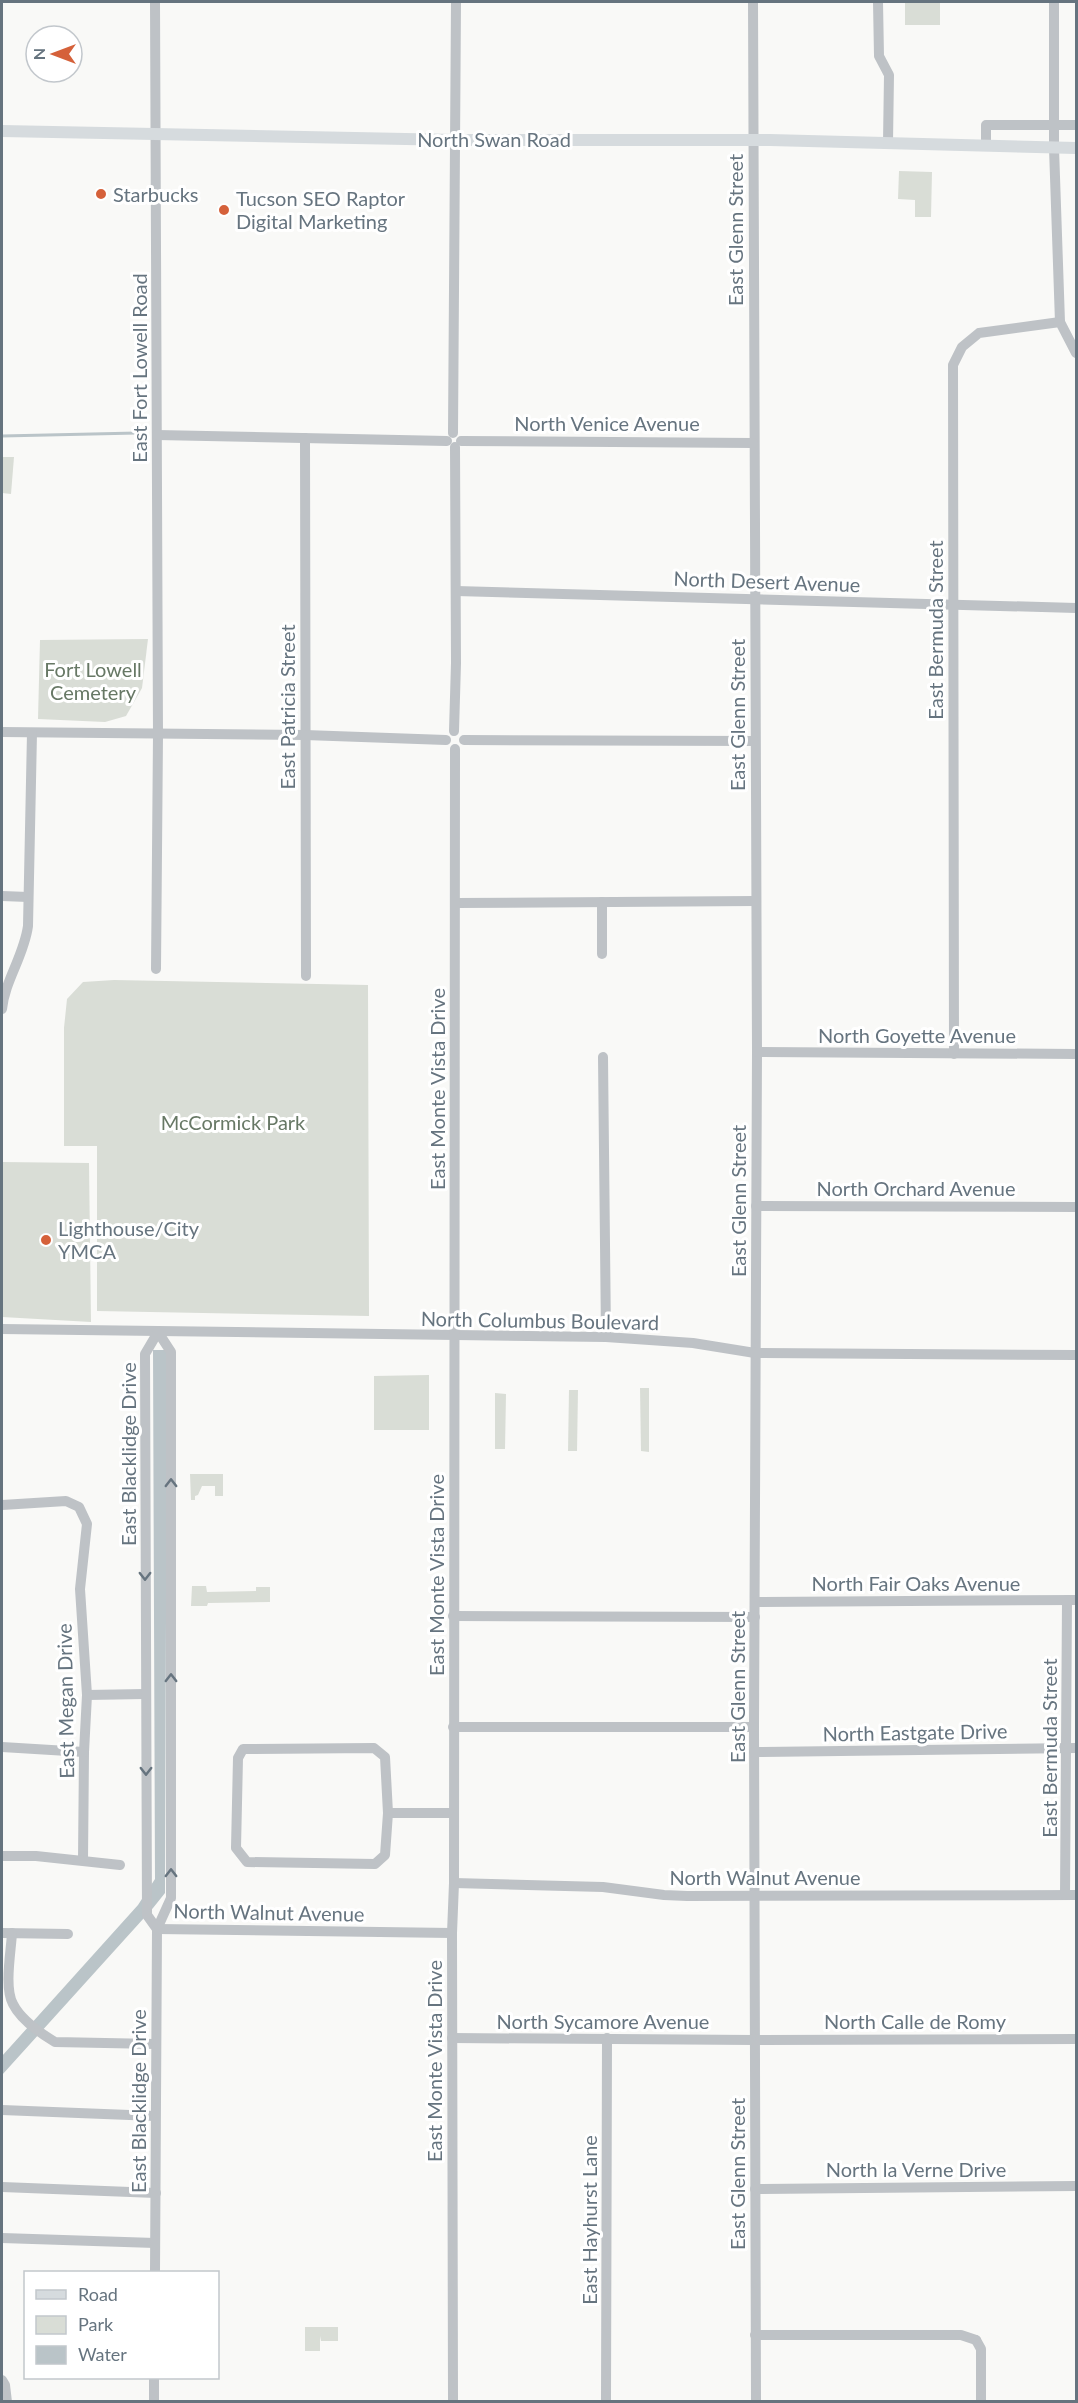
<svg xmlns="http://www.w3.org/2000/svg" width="1078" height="2403" font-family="Lato,sans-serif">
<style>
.green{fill:#d9ddd6}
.water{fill:#bac4c8}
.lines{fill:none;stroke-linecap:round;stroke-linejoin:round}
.stream{stroke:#bac4c8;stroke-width:3}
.minor{stroke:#bec2c6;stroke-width:10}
.major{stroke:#d6dbde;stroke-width:12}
.oneway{stroke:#66747f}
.poi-dot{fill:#d5613a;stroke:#fff;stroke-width:2}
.labels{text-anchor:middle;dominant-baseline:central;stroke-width:6;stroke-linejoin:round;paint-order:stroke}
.street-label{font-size:20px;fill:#66747f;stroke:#fff}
.poi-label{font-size:20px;fill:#66747f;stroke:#fff;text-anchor:start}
.park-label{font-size:20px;fill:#677865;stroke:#fff}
</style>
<rect width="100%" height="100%" fill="#f9f9f7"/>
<g class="green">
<rect x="905" y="2" width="35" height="23"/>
<polygon points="899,171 932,172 931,217 915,217 915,200 898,199"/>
<polygon points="2,457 14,457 11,494 2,493"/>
<polygon points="148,639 142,688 126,716 105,722 38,719 40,640"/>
<polygon points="114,980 368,985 369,1316 97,1311 97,1146 64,1146 64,1028 67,999 83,982"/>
<polygon points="2,1162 89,1163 91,1322 2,1317"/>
<polygon points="429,1375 429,1430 374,1430 374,1376"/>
<polygon points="640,1388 649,1388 649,1452 641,1451"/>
<polygon points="569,1390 578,1390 577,1451 568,1451"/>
<polygon points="495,1393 506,1394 505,1449 495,1449"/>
<polygon points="190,1474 223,1474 223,1496 215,1496 215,1486 202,1486 198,1495 195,1496 195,1500 191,1500"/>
<polygon points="192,1586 206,1586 207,1592 256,1591 256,1587 270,1587 270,1602 208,1603 207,1606 191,1606"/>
<polygon points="305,2327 338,2327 338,2341 321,2341 320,2336 320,2351 305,2351"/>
</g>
<polygon class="water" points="153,1350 167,1350 165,1893 153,1908 2,2075 2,2056 138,1905 155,1879"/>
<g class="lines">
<polyline class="stream" points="2,436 137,433"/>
<g class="minor">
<polyline points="155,2 158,735 156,969"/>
<polyline points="753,2 757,1052 754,1727 756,2402"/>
<polyline points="878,2 879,56 889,75 888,142"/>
<polyline points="1054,2 1054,148 1060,322"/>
<polyline points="986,146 986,125 1076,125"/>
<polyline points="453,433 456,2"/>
<polyline points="157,435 447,441"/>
<polyline points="305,438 306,976"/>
<polyline points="461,441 753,443"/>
<polyline points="456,591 1076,608"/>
<polyline points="454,731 456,663 455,447"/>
<polyline points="2,732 305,735 446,740"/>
<polyline points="464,740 754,741"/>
<polyline points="2,896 28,897"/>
<polyline points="602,902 602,954"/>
<polyline points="456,903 755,901"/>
<path d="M2,1009C5,980 24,956 28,926L32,733"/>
<polyline points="757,1052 1076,1054"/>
<polyline points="954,1054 953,365 962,347 979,333 1060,322 1076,353"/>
<polyline points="603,1057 606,1337"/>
<polyline points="756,1206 1076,1207"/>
<polyline points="2,1329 606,1337 693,1343 755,1353 1076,1355"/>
<polyline points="2,1505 66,1501 79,1507 87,1524 80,1589 87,1695 84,1752 83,1860"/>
<polyline points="755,1602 1076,1600"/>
<polyline points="453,1616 755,1617"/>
<polyline points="87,1695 145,1694"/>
<polyline points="453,1727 754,1727"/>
<polyline points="2,1747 84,1752"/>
<polyline points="754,1752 1076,1748"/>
<polyline points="388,1813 385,1855 375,1864 247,1862 236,1848 238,1758 243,1749 374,1748 385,1757 388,1813 453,1813"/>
<polyline points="2,1856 36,1856 120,1865"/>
<polyline points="454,1883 603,1887 664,1895 687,1896 1076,1895"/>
<polyline points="1065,1895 1067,1600"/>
<polyline points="157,1929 452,1933"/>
<polyline points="2,1933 68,1934"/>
<path d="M12,1933C11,1952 4,1988 13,2004C21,2020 40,2033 55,2042L155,2044"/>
<polyline points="452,2038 754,2040 1076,2039"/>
<polyline points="2,2110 155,2116"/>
<polyline points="2,2187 156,2193"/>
<polyline points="755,2189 1076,2186"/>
<polyline points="2,2238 155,2243"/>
<polyline points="155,2272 157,1929 171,1898 171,1352 158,1332 145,1354 147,1915 157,1929"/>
<polyline points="755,2335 961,2335 976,2340"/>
<polyline points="976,2340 981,2349 981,2402"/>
<polyline points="2,2380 5,2385 7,2402"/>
<polyline points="154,2402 154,2378"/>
<polyline points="453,2402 452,1933 454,1883 455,749"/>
<polyline points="606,2402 607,2038"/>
</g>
<polyline class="major" points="2,131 456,140 770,140 1076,148"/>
</g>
<defs><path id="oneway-chevron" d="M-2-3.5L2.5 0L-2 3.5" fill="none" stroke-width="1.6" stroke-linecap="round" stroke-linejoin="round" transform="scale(1.5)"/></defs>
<g class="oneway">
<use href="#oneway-chevron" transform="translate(171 1483) rotate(-90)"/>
<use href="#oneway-chevron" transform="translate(145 1576) rotate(90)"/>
<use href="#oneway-chevron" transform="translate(171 1678) rotate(-90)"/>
<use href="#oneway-chevron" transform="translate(146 1771) rotate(90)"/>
<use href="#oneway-chevron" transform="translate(171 1873) rotate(-90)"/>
</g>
<g class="poi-dot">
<circle cx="101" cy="194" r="6"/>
<circle cx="224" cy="210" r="6"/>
<circle cx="46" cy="1240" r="6"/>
</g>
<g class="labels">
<g class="street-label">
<text x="494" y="139">North Swan Road</text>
<text transform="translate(735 230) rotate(-90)">East Glenn Street</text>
<text transform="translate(139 368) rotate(-90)">East Fort Lowell Road</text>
<text x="607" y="423">North Venice Avenue</text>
<text transform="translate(767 581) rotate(2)">North Desert Avenue</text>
<text transform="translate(935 630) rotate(-90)">East Bermuda Street</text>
<text transform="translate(287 707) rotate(-90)">East Patricia Street</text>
<text transform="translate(737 715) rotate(-90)">East Glenn Street</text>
<text x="917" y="1035">North Goyette Avenue</text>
<text transform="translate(437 1089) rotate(-90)">East Monte Vista Drive</text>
<text x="916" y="1188">North Orchard Avenue</text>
<text transform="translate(738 1201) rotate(-90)">East Glenn Street</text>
<text transform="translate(540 1320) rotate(1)">North Columbus Boulevard</text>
<text transform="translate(128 1454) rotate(-90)">East Blacklidge Drive</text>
<text transform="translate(436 1575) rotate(-90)">East Monte Vista Drive</text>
<text x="916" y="1583">North Fair Oaks Avenue</text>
<text transform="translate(737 1687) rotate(-90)">East Glenn Street</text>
<text transform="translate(65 1701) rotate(-91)">East Megan Drive</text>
<text transform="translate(915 1732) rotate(-1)">North Eastgate Drive</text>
<text transform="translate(1049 1748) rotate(-90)">East Bermuda Street</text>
<text x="765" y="1877">North Walnut Avenue</text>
<text transform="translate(269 1912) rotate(1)">North Walnut Avenue</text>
<text x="603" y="2021">North Sycamore Avenue</text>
<text x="915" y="2021">North Calle de Romy</text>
<text transform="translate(434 2061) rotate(-90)">East Monte Vista Drive</text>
<text transform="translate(138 2101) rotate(-90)">East Blacklidge Drive</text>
<text x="916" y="2169">North la Verne Drive</text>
<text transform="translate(737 2174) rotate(-90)">East Glenn Street</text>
<text transform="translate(589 2220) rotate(-90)">East Hayhurst Lane</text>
</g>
<g class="poi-label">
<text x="113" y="194">Starbucks</text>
<text x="236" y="198">Tucson SEO Raptor<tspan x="236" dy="23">Digital Marketing</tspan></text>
<text x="58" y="1228">Lighthouse/City<tspan x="58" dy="23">YMCA</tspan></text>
</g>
<g class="park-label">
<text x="93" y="669">Fort Lowell<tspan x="93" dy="23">Cemetery</tspan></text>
<text x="233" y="1122">McCormick Park</text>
</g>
</g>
<rect width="1078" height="2403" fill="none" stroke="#66747f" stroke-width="6"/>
<rect x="24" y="2271" width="195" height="108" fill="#ffffff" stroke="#c2c7cc" stroke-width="1.5"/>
<rect x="36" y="2290" width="30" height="9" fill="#d6dbde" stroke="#c2c7cc" stroke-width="1.5"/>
<text x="78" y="2301" font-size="18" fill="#66747f">Road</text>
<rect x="36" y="2316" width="30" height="18" fill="#d9ddd6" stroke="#c2c7cc" stroke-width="1.5"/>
<text x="78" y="2331" font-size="18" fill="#66747f">Park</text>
<rect x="36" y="2346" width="30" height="18" fill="#bac4c8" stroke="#c2c7cc" stroke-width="1.5"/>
<text x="78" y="2361" font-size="18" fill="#66747f">Water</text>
<g transform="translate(54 54) rotate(270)"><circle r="28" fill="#ffffff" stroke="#c2c7cc" stroke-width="1.5"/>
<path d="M0-4.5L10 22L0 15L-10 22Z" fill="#d5613a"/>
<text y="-9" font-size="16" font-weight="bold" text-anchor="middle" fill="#66747f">N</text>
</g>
</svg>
